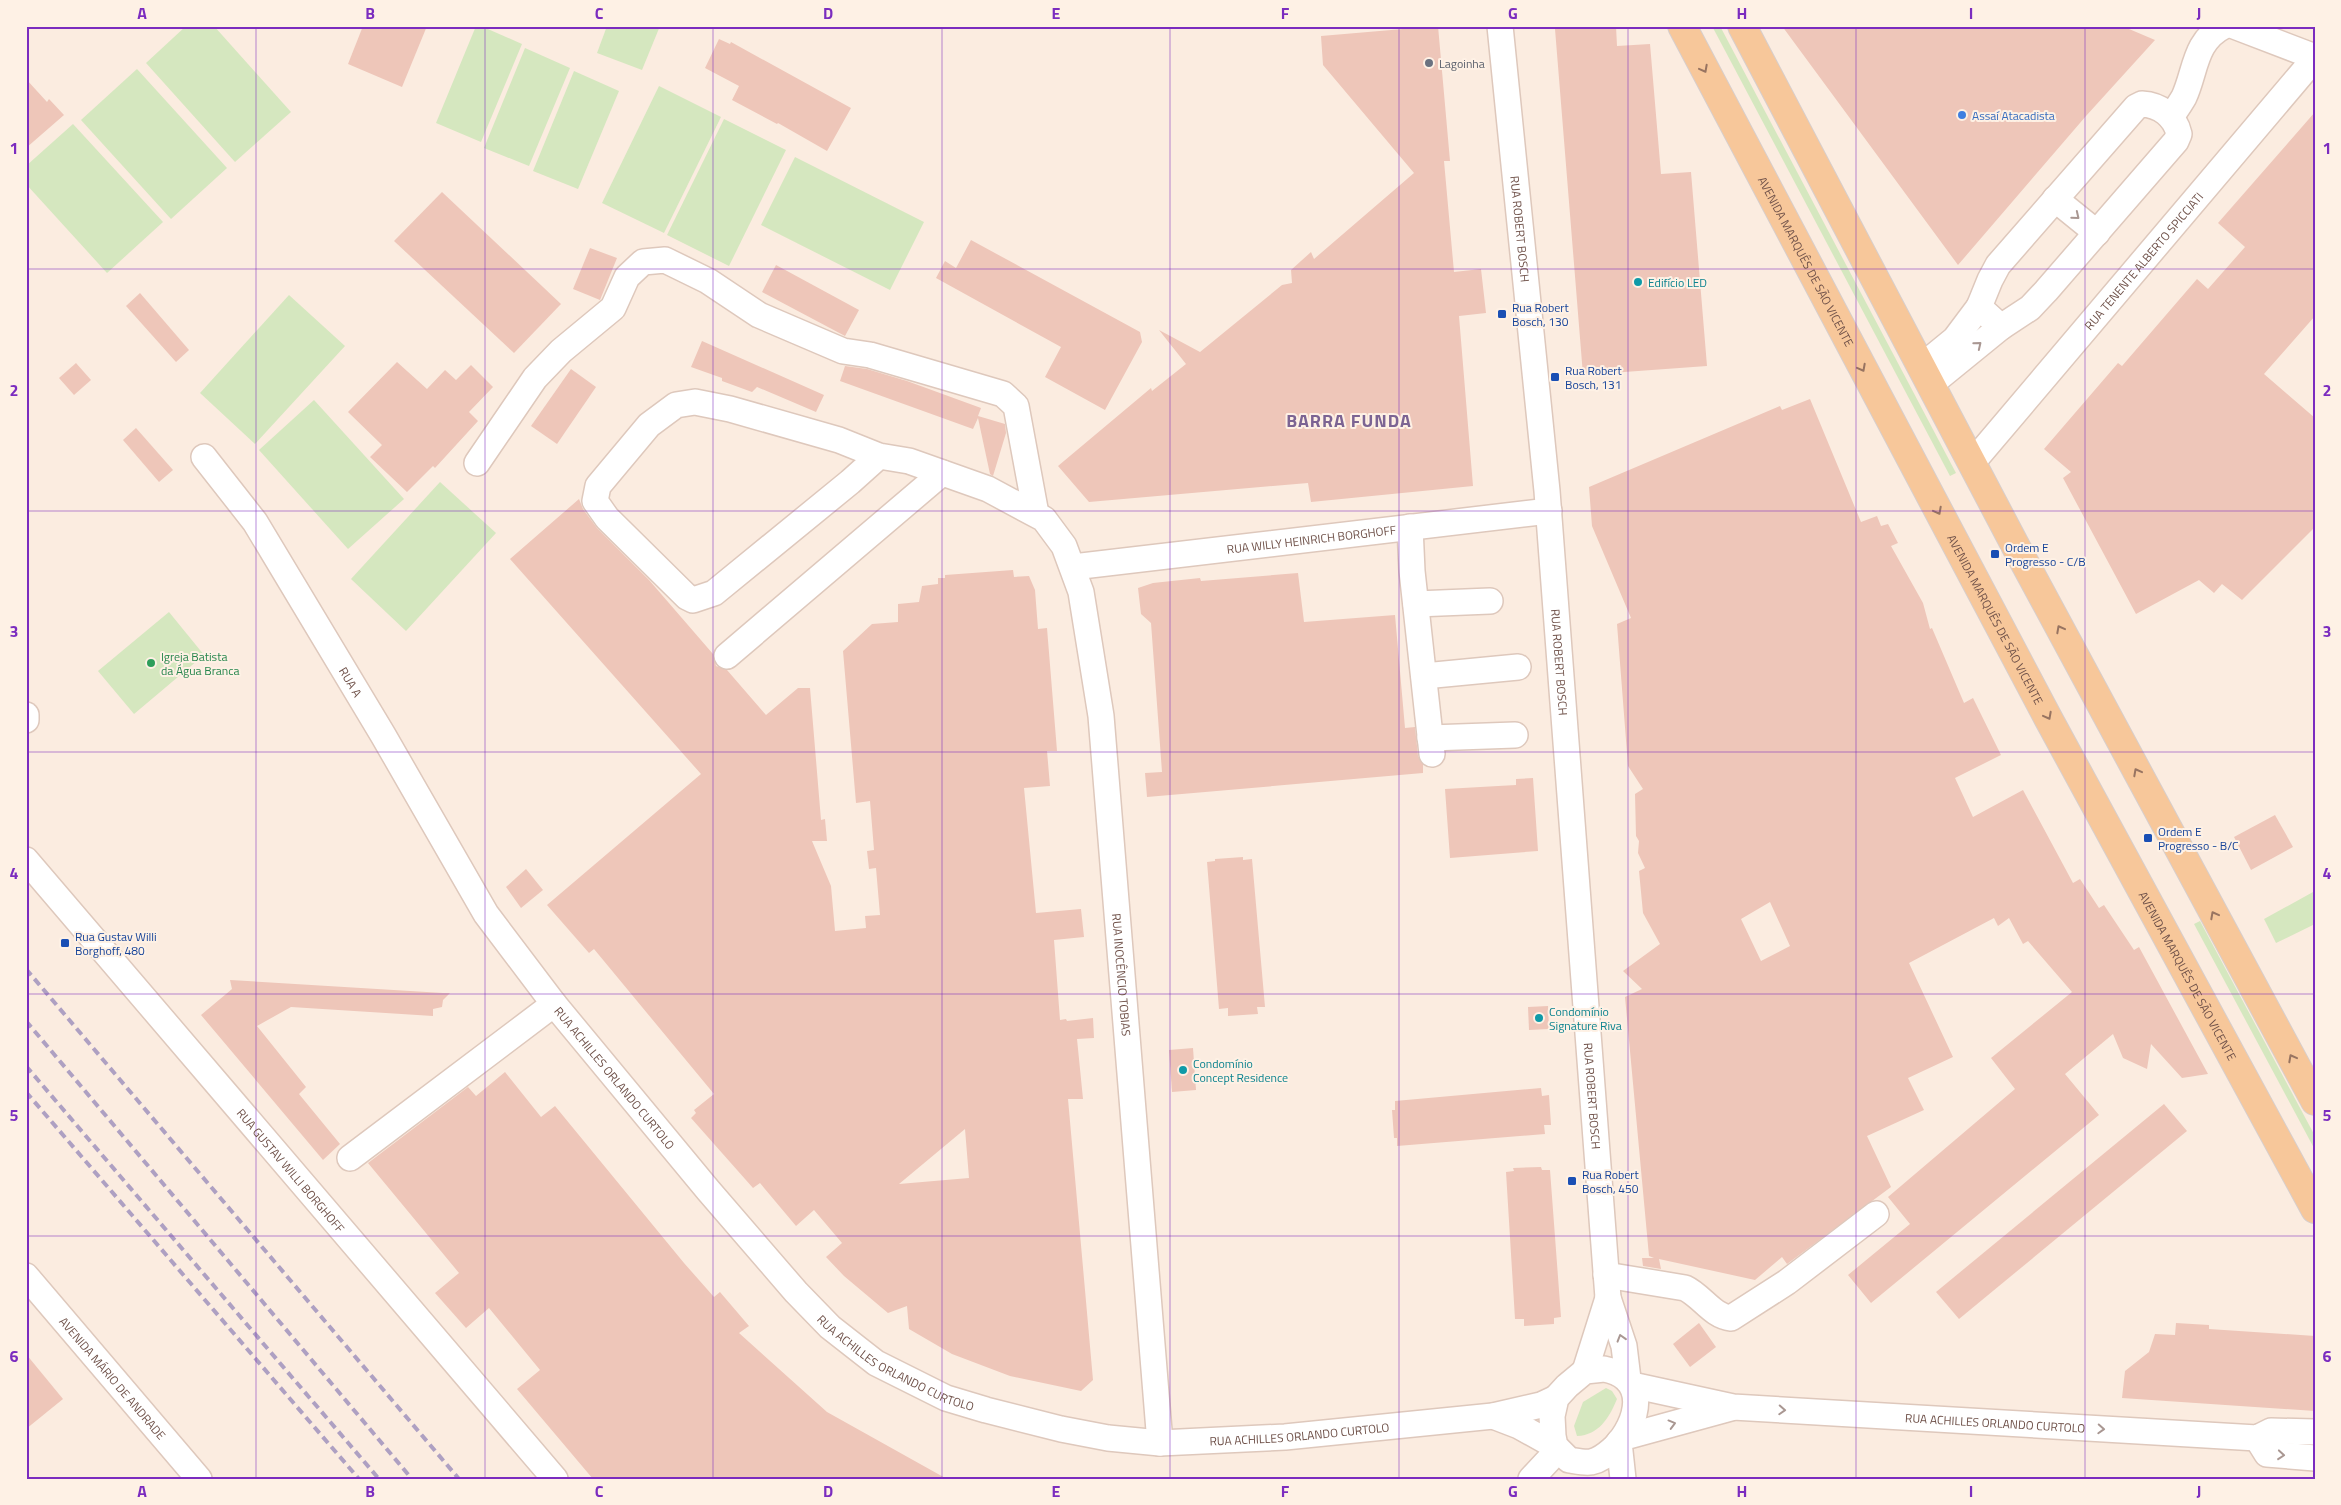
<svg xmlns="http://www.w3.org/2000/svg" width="2341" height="1505" font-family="'Titillium Web',sans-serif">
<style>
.green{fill:#d5e7bf}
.building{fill:#eec6b9;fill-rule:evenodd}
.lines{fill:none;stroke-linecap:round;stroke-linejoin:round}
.minor-casing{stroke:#dec8bc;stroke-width:28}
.major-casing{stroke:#d7cecc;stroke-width:30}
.minor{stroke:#fff;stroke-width:25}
.major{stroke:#f7c79a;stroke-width:28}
.rail{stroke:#aea0c2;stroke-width:4;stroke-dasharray:8 5;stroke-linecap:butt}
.oneway{stroke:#987461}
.oneway2{stroke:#a99792}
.grid{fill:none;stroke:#7b2cbf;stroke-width:1;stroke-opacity:0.55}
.worship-dot{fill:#6b7280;stroke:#fef1e5;stroke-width:2}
.shop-dot{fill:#3f7fe0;stroke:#fef1e5;stroke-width:2}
.culture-dot{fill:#0f9aa8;stroke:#fef1e5;stroke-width:2}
.transit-dot{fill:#1a4fb4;stroke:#fef1e5;stroke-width:2}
.leisure-dot{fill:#2e9e5b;stroke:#fef1e5;stroke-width:2}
.labels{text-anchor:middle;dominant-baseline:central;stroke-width:4;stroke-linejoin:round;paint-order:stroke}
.worship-label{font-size:12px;fill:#5b616d;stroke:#fef1e5;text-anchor:start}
.shop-label{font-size:12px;fill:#366cbe;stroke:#fef1e5;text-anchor:start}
.street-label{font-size:12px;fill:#6f5149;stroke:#fef1e5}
.culture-label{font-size:12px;fill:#0d838f;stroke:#fef1e5;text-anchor:start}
.transit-label{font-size:12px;fill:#164399;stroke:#fef1e5;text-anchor:start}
.leisure-label{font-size:12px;fill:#27864d;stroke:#fef1e5;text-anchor:start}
.district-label{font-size:18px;font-weight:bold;letter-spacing:1px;fill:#7c6493;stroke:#fef1e5}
.neatline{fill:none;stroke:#7b2cbf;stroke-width:2}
.grid-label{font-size:16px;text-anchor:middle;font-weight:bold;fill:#7b2cbf}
</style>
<rect width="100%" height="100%" fill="#fbece0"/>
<g class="green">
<polygon points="186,26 214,26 291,112 235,162 146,63"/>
<polygon points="476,26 481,26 522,44 481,142 436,123"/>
<polygon points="607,26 660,26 642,70 597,53"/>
<polygon points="1712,26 1720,26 1956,473 1950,476"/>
<polygon points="525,48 570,68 529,166 484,148"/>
<polygon points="137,69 227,168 171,219 81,120"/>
<polygon points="574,71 619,91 578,189 533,171"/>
<polygon points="659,86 721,117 664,233 602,203"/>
<polygon points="724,119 786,150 729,266 667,235"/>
<polygon points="73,124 163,222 107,273 26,184 26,166"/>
<polygon points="795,157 924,222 890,290 761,225"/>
<polygon points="289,295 345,346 255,444 200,393"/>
<polygon points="314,400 404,499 348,549 259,450"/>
<polygon points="440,482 496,533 406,631 351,579"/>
<polygon points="169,612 204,655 134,714 98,671"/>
<polygon points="2313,892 2315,924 2276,943 2264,919"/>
<polygon points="2200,921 2315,1136 2315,1150 2194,924"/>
<path d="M1606,1388L1612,1391L1617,1399C1609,1418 1599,1435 1577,1436L1574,1426L1583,1402Z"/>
</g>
<g class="building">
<polygon points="363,26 427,26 402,87 348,64"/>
<polygon points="1438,26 1450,161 1444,161 1454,272 1481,269 1486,313 1459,316 1473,486 1311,502 1308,483 1089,502 1058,466 1151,388 1152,391 1186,364 1159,330 1200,352 1282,285 1292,283 1291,270 1311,252 1314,259 1414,173 1323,65 1321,36"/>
<polygon points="1588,26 1616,26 1617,46 1650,44 1661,174 1691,172 1707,366 1583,375 1555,29"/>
<polygon points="1782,26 2122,26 2155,40 2086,116 1958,265"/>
<polygon points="719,39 730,44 731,42 851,108 827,151 778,123 777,124 732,100 739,86 705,68"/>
<polygon points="26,79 47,102 49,99 64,115 26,148"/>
<polygon points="2315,112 2315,316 2264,374 2315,418 2315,527 2242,600 2222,584 2214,593 2199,580 2136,614 2063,478 2071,472 2044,449 2118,363 2122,366 2197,279 2208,289 2245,247 2218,223"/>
<polygon points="442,192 561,304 514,353 394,241"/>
<polygon points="971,240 1140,332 1142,342 1105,410 1045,377 1061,347 936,278 945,261 956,268"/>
<polygon points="590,248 617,258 600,300 573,289"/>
<polygon points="776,265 859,310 845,336 762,292"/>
<polygon points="140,293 189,350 176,362 126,306"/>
<polygon points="702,341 824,395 816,412 757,387 752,392 722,381 722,378 691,367"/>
<polygon points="397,362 427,389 445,370 456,380 471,365 493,387 469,412 478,421 435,468 433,466 407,492 370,457 382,445 348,412"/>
<polygon points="76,363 91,380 74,395 59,378"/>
<polygon points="845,366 867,369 907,381 981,408 978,416 1005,424 1006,433 993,476 990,474 978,418 973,429 840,381"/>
<polygon points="571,369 596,387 557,444 531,426"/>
<path d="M1810,399L1861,522L1877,516L1881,526L1888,524L1898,543L1891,546L1923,603L1930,629L1932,628L1964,703L1973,698L2001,755L1955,778L1973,817L2023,790L2073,883L2080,879L2099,908L2104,905L2134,950L2139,947L2208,1074L2182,1078L2151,1044L2147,1069L2123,1058L2113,1034L2065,1074L2099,1115L1871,1303L1848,1275L1910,1224L1888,1197L2015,1089L1991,1058L2072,992L2028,941L2023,944L2009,918L1998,926L1994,918L1909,963L1953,1057L1908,1078L1924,1110L1867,1136L1891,1187L1787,1264L1782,1257L1755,1280L1659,1259L1661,1269L1643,1266L1642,1258H1654L1649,1256L1625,997L1642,989L1623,971L1660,944L1643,913L1639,871L1645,868L1638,853L1639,841L1636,836L1635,794L1643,789L1628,766L1617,624L1631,618L1592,526L1589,487L1780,406L1782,410ZM1770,902L1790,946L1761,961L1741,919Z"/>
<polygon points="136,428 173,470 159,482 123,440"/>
<path d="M579,499L583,509L597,528L649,580L713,654L716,666L727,670L766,715L798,688H810L821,820L825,819L827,841H812L831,886L835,931L866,928L865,916L880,915L876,868L869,869L867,851L874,850L870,801L856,803L843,651L872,624L898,622V604L919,602L922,586L938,584V578H945V575L1013,570L1014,577L1029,576L1035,590L1038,629L1047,628L1057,751H1047L1050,786L1024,788L1036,913L1081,909L1084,937L1054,940L1060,1020L1066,1019L1067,1021L1093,1018L1094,1038L1077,1039L1083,1099H1068L1093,1380L1081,1391L1010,1376L952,1354L909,1329L907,1306L888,1313L844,1276L826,1257L842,1243L814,1210L796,1226L760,1183L753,1188L691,1118L696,1113L694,1110L714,1094L594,949L589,953L547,905L701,774L510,559ZM965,1129L969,1178L899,1184Z"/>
<polygon points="1298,573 1304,622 1395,615 1405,728 1415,727 1418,756 1423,764 1423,773 1147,797 1145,773 1162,772 1151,623 1141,614 1138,588 1153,583 1200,578 1201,581"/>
<polygon points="1533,778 1538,851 1450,858 1445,789 1516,785 1516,779"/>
<polygon points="2275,815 2293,847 2251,870 2234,837"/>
<polygon points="1243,857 1243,860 1252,859 1265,1007 1257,1007 1258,1014 1228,1016 1228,1008 1219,1009 1207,862 1215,861 1215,859"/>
<polygon points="526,869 543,890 521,908 506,887"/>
<polygon points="230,980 443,993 450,993 443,1000 442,1007 433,1009 433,1016 291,1007 257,1026 306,1087 299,1094 340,1144 323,1160 201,1015 232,989"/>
<polygon points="1548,1006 1549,1029 1529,1030 1528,1007"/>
<polygon points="1193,1048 1196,1090 1172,1092 1169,1050"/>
<polygon points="505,1072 541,1117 555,1106 684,1263 714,1297 720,1292 749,1326 739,1333 827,1412 947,1479 593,1479 517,1389 540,1370 489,1308 466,1328 435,1293 459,1273 368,1163 468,1087 476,1096"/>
<polygon points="1541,1088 1542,1096 1549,1095 1551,1125 1544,1125 1545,1134 1397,1146 1397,1138 1394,1138 1392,1110 1395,1110 1395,1101"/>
<polygon points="2164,1104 2187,1131 1959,1319 1936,1292"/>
<polygon points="1541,1167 1542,1170 1550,1170 1561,1317 1554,1318 1554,1324 1524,1326 1524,1319 1515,1319 1506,1172 1514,1171 1513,1168"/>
<polygon points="1699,1323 1716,1347 1690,1367 1673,1344"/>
<polygon points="2176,1323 2209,1325 2209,1329 2315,1336 2315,1411 2122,1398 2125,1371 2149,1352 2155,1334 2175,1335"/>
<polygon points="26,1354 63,1399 26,1429"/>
</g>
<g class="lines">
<defs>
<g id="minor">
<path id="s1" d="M1500,26L1547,491L1608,1298L1624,1346L1628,1379"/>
<polyline points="2234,26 2315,57"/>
<path d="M2142,104C2160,105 2175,116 2179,134L2176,141L2046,291L2030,308L2001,327L1979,307L1990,280L1998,265L2136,107Z"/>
<path d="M2171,117C2175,111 2180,104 2184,97C2196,71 2194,41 2224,26"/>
<polyline points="2055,199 2097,233"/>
<polyline points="1922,366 1955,339 1979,307"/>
<polyline points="1931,384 2001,327"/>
<path id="s2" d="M879,456L850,482L714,593L693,600L687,597L607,518L595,501L598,486L649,425L676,405L695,402L730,409L839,440L879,456L909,461L988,489L1044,519L1064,546L1081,592L1101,716L1160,1443"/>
<path id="s3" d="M204,457L255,522L383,735L486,914L554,1004L708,1190L796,1292L830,1327L876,1363L946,1398L986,1410L1061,1429L1108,1438L1160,1443L1285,1437L1493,1416L1541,1405L1556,1398"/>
<polyline points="477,463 535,378 561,351 613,308 627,277 643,262 665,260 708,281 759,315 843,351 870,355 1003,394 1016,406 1036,514"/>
<path id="s4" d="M1972,463L2315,58"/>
<polyline points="1410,527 1412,571 1432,754"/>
<path id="s5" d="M1073,567L1549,511"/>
<polyline points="1416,604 1490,601"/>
<polyline points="727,656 942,473"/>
<polyline points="1424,676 1518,667"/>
<polyline points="26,715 26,720"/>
<polyline points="1430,738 1515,735"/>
<path id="s6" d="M26,860L555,1479"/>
<polyline points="350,1158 554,1004"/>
<path d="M1606,1275L1685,1288C1702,1296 1712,1316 1731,1318L1787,1282L1876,1214"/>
<path id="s7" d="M26,1276L199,1479"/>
<path d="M1604,1369C1650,1377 1639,1423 1614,1448C1607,1454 1601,1460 1591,1462C1584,1463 1576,1461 1569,1460L1555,1446L1553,1436L1552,1416L1556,1398L1567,1386L1585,1371Z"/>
<polyline points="1585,1371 1608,1298"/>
<path id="s8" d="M1632,1385L1733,1407L2257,1438L2271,1431L2315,1432"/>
<polyline points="1493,1416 1519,1426 1555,1446"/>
<polyline points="1625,1437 1731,1408"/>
<polyline points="2257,1438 2267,1454 2315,1458"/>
<polyline points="1619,1442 1623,1479"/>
<polyline points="1531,1479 1558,1450"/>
</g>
<g id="major">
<path id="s9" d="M1682,26L2048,718L2315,1209"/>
<polyline points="1742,26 2015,545 2315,1101"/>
</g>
</defs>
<use href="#minor" class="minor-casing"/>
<use href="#major" class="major-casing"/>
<use href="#minor" class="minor"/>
<use href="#major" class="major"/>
<g class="rail">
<polyline points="26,969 459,1479"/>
<polyline points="26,1021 412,1479"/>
<polyline points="26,1066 379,1479"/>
<polyline points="26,1092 359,1479"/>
</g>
</g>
<defs><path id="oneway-chevron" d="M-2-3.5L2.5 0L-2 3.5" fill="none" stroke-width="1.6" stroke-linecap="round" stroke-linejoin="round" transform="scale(1.25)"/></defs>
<g class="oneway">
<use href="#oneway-chevron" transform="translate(1704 69) rotate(62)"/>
<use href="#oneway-chevron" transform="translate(1862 368) rotate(62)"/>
<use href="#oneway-chevron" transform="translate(1938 511) rotate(62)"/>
<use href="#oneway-chevron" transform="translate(2060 629) rotate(-118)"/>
<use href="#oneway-chevron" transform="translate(2048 716) rotate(62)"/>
<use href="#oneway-chevron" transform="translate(2137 772) rotate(-118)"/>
<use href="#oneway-chevron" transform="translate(2214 915) rotate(-118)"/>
<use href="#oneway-chevron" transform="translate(2292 1058) rotate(-118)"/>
</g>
<g class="oneway2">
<use href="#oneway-chevron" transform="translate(2076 216) rotate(39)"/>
<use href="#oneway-chevron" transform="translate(1978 345) rotate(-39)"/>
<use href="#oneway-chevron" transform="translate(1621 1338) rotate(-107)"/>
<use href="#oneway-chevron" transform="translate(1782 1410) rotate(3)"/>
<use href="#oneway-chevron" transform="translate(1672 1424) rotate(-15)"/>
<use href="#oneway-chevron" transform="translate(2101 1429) rotate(3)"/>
<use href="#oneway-chevron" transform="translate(2281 1455) rotate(5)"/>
</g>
<path class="grid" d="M256,26V1479M485,26V1479M713,26V1479M942,26V1479M1170,26V1479M1399,26V1479M1628,26V1479M1856,26V1479M2085,26V1479M26,269H2315M26,511H2315M26,752H2315M26,994H2315M26,1236H2315"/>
<circle class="worship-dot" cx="1429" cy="63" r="5"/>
<circle class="shop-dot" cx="1962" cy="115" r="5"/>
<g class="culture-dot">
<circle cx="1638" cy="282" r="5"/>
<circle cx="1539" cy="1018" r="5"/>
<circle cx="1183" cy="1070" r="5"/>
</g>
<g class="transit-dot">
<rect x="1497" y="309" width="10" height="10" rx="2.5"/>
<rect x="1550" y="372" width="10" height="10" rx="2.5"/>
<rect x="1990" y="549" width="10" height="10" rx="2.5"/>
<rect x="2143" y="833" width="10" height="10" rx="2.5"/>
<rect x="60" y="938" width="10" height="10" rx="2.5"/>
<rect x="1567" y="1176" width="10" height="10" rx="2.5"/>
</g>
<circle class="leisure-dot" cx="151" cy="663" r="5"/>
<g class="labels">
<g class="worship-label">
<text x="1439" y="63">Lagoinha</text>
</g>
<g class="shop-label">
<text x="1972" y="115">Assaí Atacadista</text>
</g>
<g class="street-label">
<text stroke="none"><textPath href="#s1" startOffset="204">RUA ROBERT BOSCH</textPath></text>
<text stroke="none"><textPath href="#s9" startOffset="266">AVENIDA MARQUÊS DE SÃO VICENTE</textPath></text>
<text stroke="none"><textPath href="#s4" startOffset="265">RUA TENENTE ALBERTO SPICCIATI</textPath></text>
<text stroke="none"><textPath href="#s5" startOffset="240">RUA WILLY HEINRICH BORGHOFF</textPath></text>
<text stroke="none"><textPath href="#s9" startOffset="671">AVENIDA MARQUÊS DE SÃO VICENTE</textPath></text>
<text stroke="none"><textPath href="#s1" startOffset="639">RUA ROBERT BOSCH</textPath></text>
<text stroke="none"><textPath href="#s3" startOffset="269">RUA A</textPath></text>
<text stroke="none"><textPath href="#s2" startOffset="1362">RUA INOCÊNCIO TOBIAS</textPath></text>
<text stroke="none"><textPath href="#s9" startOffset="1076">AVENIDA MARQUÊS DE SÃO VICENTE</textPath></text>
<text stroke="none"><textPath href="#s3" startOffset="746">RUA ACHILLES ORLANDO CURTOLO</textPath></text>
<text stroke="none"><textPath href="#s1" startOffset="1074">RUA ROBERT BOSCH</textPath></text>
<text stroke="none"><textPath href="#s6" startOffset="408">RUA GUSTAV WILLI BORGHOFF</textPath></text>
<text stroke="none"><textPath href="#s3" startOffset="1151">RUA ACHILLES ORLANDO CURTOLO</textPath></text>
<text stroke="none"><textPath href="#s7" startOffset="134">AVENIDA MÁRIO DE ANDRADE</textPath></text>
<text stroke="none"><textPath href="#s8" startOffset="366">RUA ACHILLES ORLANDO CURTOLO</textPath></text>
<text stroke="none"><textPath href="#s3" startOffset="1571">RUA ACHILLES ORLANDO CURTOLO</textPath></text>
</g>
<g class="culture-label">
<text x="1648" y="282">Edifício LED</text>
<text x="1549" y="1011">Condomínio<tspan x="1549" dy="14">Signature Riva</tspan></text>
<text x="1193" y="1063">Condomínio<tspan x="1193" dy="14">Concept Residence</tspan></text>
</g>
<g class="transit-label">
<text x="1512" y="307">Rua Robert<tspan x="1512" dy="14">Bosch, 130</tspan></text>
<text x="1565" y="370">Rua Robert<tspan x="1565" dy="14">Bosch, 131</tspan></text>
<text x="2005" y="547">Ordem E<tspan x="2005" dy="14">Progresso - C/B</tspan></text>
<text x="2158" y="831">Ordem E<tspan x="2158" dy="14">Progresso - B/C</tspan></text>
<text x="75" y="936">Rua Gustav Willi<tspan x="75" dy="14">Borghoff, 480</tspan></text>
<text x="1582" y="1174">Rua Robert<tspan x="1582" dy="14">Bosch, 450</tspan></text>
</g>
<g class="leisure-label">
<text x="161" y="656">Igreja Batista<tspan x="161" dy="14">da Água Branca</tspan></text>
</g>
<g class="district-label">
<text x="1349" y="420">BARRA FUNDA</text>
</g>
</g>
<rect width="2341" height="1505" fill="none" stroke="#fef1e5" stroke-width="55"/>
<rect x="28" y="28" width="2286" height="1450" class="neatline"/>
<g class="grid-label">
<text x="142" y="19">A</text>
<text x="370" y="19">B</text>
<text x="599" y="19">C</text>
<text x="828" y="19">D</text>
<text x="1056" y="19">E</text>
<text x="1285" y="19">F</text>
<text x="1513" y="19">G</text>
<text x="1742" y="19">H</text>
<text x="1971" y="19">I</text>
<text x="2199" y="19">J</text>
<text x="14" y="154">1</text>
<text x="2327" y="154">1</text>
<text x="14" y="396">2</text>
<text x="2327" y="396">2</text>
<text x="14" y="637">3</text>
<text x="2327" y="637">3</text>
<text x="14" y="879">4</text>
<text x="2327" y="879">4</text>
<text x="14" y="1121">5</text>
<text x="2327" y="1121">5</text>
<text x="14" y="1362">6</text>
<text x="2327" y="1362">6</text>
<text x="142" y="1497">A</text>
<text x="370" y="1497">B</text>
<text x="599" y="1497">C</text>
<text x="828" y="1497">D</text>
<text x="1056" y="1497">E</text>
<text x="1285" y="1497">F</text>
<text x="1513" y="1497">G</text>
<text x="1742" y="1497">H</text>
<text x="1971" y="1497">I</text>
<text x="2199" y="1497">J</text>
</g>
</svg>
